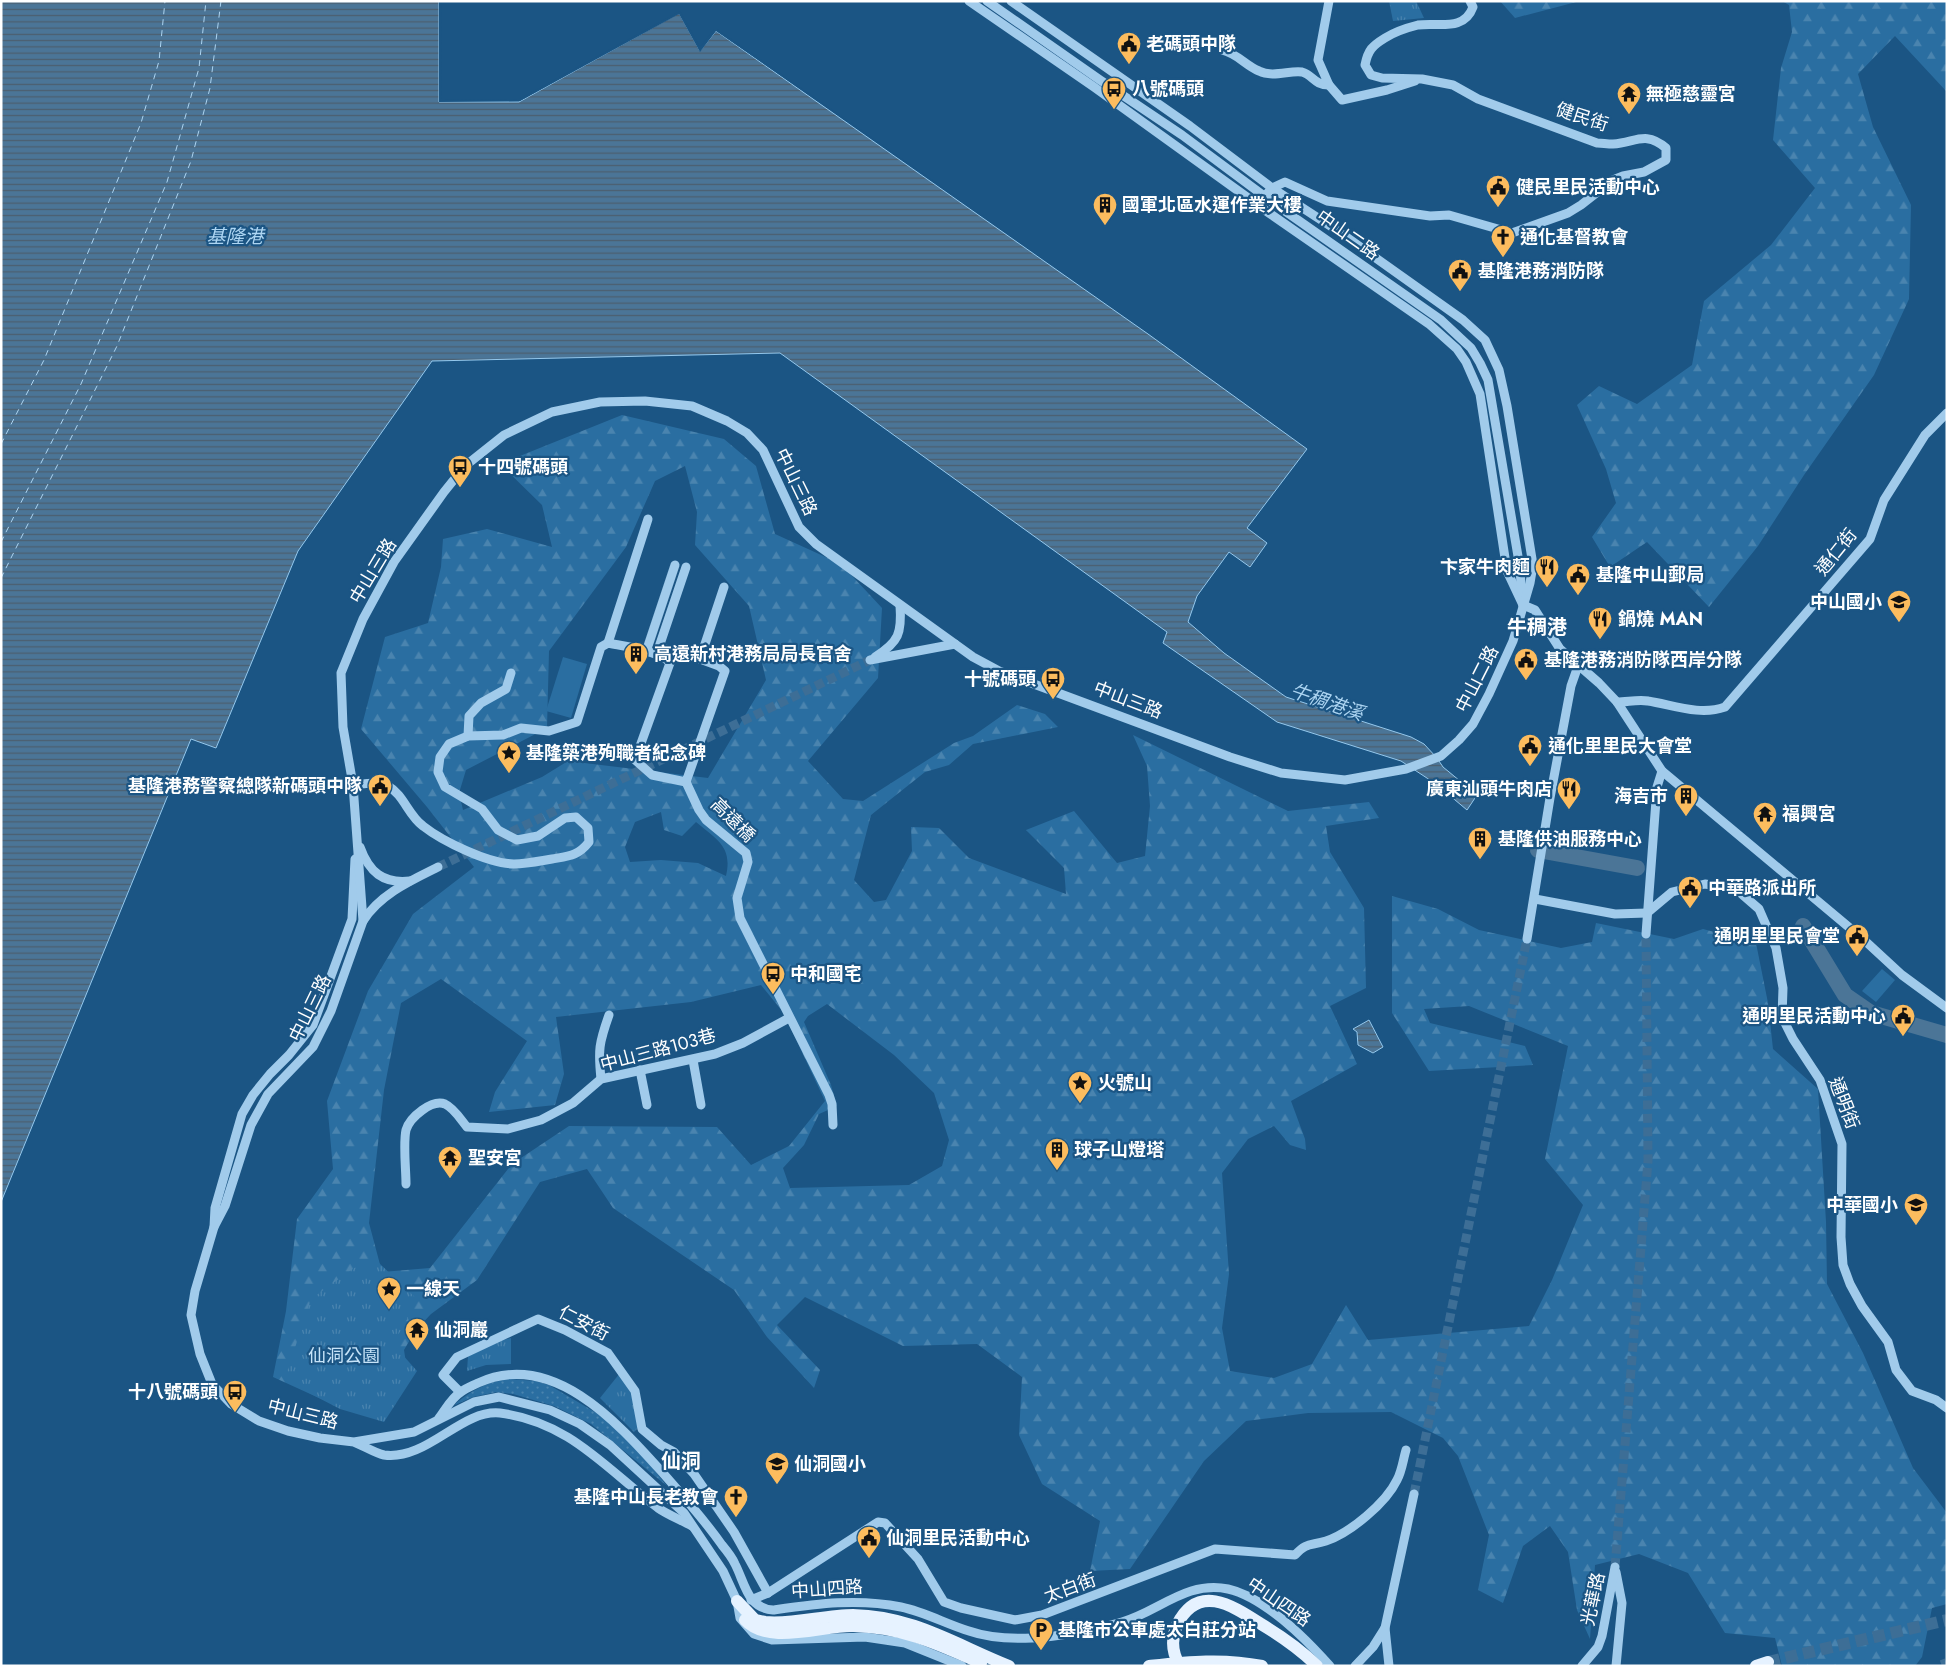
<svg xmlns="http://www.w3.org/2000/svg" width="1948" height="1667" font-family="Jost,'Noto Sans TC',sans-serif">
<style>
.grass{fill:url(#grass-dots)}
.forest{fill:url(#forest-firs);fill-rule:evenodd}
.park{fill:url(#park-tufts)}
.pitch{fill:#2a6ea1}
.water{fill:url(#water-rules);stroke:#94c8ed}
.pier{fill:#1b5584}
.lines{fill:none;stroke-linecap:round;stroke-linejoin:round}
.river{stroke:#4b7597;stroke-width:16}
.ferry{stroke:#add5f2;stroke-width:1;stroke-dasharray:6 5;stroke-linecap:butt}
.minor-tunnel{stroke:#3d6e96;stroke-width:9;stroke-dasharray:9 4.5;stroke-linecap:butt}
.major-tunnel{stroke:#3d6e96;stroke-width:12;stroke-dasharray:12 6;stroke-linecap:butt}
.minor{stroke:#a1cbeb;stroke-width:9}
.major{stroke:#e6f2ff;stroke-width:12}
.labels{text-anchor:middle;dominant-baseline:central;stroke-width:4.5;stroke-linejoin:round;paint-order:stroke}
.poi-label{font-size:18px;font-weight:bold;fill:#fff;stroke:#1b5584;text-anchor:start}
.street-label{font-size:18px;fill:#fff;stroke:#1b5584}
.park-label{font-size:18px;fill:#c6e3f8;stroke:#1b5584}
.water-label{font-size:19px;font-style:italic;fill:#add5f2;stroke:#1b5584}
.quarter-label{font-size:20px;font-weight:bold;fill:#fff;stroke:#1b5584}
</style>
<defs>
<pattern id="grass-dots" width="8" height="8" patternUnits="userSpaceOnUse" patternTransform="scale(1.25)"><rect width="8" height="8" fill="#2a6ea1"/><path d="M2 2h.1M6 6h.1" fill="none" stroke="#4a84af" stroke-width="1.8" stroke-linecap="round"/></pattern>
<pattern id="forest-firs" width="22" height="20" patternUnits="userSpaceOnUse" patternTransform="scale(1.25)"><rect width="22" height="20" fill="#2a6ea1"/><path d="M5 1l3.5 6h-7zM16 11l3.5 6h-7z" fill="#4a84af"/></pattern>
<pattern id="park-tufts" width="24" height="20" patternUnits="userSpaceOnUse" patternTransform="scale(1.25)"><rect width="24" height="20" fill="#2a6ea1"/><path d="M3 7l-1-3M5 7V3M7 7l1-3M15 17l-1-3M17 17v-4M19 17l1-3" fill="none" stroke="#4a84af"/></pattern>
<pattern id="water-rules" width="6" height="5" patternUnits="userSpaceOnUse" patternTransform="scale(1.25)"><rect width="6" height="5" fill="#4b7597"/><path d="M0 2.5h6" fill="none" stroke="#4c5e6e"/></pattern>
</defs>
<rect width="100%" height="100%" fill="#1b5584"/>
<path class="grass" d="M510,1379L535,1381L549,1385L600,1415L634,1445L667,1486L591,1424L554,1406L513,1394L497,1392L473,1397L455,1405L456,1403C475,1389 486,1382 510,1379Z"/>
<g class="forest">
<polygon points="1500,1 1580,1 1515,18"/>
<polygon points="1782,1 1947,1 1947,92 1895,36 1858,74 1873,127 1911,205 1909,299 1874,375 1804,475 1758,546 1709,607 1647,542 1610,567 1592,537 1616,503 1606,469 1577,405 1599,386 1637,404 1692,365 1704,301 1771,245 1815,188 1773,140 1781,68 1792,32 1789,5"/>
<path d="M622,415L724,439L756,466L775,534L841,564L882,608L878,678L808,761L843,799L863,801L954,743L973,736L1017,705L1045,714L1058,727L973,744L949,765L925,772L871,815L854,880L874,902L886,900L912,851L911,827L939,828L969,858L1066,894L1064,868L1026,830L1074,811L1117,863L1145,856L1150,806L1147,766L1133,735L1288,811L1369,802L1379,818L1326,826L1330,852L1364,908L1366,988L1330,1006L1357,1064L1291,1101L1305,1139L1306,1150L1290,1145L1274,1126L1248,1139L1222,1173L1229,1274L1222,1328L1230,1371L1274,1378L1312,1364L1346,1305L1368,1340L1529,1326L1552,1280L1583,1205L1545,1159L1568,1046L1469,1006L1424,1009L1430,1023L1525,1046L1533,1065L1429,1071L1392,1013V896L1438,909L1479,930L1561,948L1592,942L1596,923L1674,939L1703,929L1756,943L1768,1003L1773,1049L1818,1089L1826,1222L1827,1284L1863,1353L1913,1468L1947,1513V1604L1932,1608L1922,1657L1915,1666H1782L1775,1638L1725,1633L1688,1573L1639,1554L1595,1565L1590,1639L1577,1610L1568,1552L1550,1526L1523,1546L1503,1603L1478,1590L1489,1535L1458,1456L1443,1438L1391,1412L1308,1413L1246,1421L1204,1461L1130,1569L1090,1571L1100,1521L1042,1484L1019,1435L1022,1377L977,1344L903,1346L805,1297L777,1325L820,1370L814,1388L767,1337L734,1290L613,1208L587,1169L540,1182L477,1280L431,1314L415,1331L404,1350L409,1383L341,1408L273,1377L286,1311L297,1219L333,1169L327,1101L368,991L413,914L474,867L427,807L361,729L385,637L428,623L441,567L443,539L487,529L552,547L542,505L500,464ZM685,466L697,512L695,545L749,606L766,680L708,778L568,761L542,777L463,810L459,793L466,770L547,728L549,651L626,547L655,481ZM661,812L664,830L682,836L696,822C716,839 733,846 726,876L698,863L661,860L630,862L625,847L635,822ZM441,979L527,1041L495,1092L489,1112L555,1105L564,1074L556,1017L691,1002L761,985L783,1012L825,1101L789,1146L751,1165L717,1127L569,1126L512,1164L430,1268L382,1272L369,1223L384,1090L401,1003ZM827,1004L894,1055L934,1093L949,1140L942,1166L909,1185L790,1188L783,1168L804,1145L819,1114L837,1106L831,1085L804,1022L808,1016Z"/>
</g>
<g class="park">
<polygon points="1389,1 1416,1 1424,18 1393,21"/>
<polygon points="364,1261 379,1263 418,1300 393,1344 417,1371 384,1422 340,1409 290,1383 287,1372 311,1299"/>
<polygon points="511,1338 511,1364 486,1365 467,1371 468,1356 502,1340"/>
<polygon points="620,1373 633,1392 639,1427 634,1432 600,1398"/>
</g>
<g class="pitch">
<polygon points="563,657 587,664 571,718 546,711"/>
<polygon points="1882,969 1895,980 1876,1002 1862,991"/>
</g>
<g class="water">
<polygon points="1,1 439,1 439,102 519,102 679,13 700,51 716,31 1148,334 1307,449 1247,528 1267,543 1250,567 1229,552 1197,596 1188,622 1224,653 1286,697 1411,737 1424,744 1437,758 1443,767 1477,795 1467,810 1436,784 1401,761 1277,722 1163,643 1167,632 780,353 432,361 298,551 216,748 191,739 1,1202"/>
<polygon points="1369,1020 1383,1047 1373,1053 1358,1045 1357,1032 1353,1029"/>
</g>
<polygon class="pier" points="439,1 441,1 442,100 519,99 680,11 700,47 714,29 717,29 961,200 716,31 700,52 679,14 520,101 439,102"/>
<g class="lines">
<g class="river">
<polyline points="1538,850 1637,868"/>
<polyline points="1803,926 1845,995 1871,1013 1947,1035"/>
</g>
<g class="ferry">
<polyline points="1,444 44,360 141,123 159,61 165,1"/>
<polyline points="1,542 81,384 167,182 199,68 206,1"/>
<polyline points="1,578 117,346 191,161 210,88 221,1"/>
</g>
<g class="minor-tunnel">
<polyline points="438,867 870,660"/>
<polyline points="1414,1494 1527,939"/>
<polyline points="1615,1567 1648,1161 1646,934"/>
</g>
<g class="major-tunnel">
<polyline points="1768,1662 1947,1620"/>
<polyline points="1942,1666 1947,1664"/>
</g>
<g class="minor">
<polyline points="969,1 1094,87 1269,213 1429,324 1457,349 1466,362 1480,394 1507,571 1523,605"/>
<polyline points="987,1 1100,80 1182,135 1275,204 1441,320 1471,348 1480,363 1488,380 1520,568 1522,600"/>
<polyline points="1329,1 1318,60 1329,85 1342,100 1387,90 1415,81"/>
<path d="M1222,50C1238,54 1245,65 1259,71C1273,78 1290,70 1302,72C1313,75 1314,85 1329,85"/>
<path d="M1258,204L1272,188L1285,182L1327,201L1430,216L1449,215L1512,233L1568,213L1581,205L1613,180L1623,176L1644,172L1666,160V148C1645,130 1635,143 1613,144C1607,144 1602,143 1597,143L1478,99L1453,85L1422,79L1382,78L1371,75L1365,65C1368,50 1372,46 1385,38C1396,31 1406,28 1418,25C1438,22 1464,32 1473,7L1470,1"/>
<polyline points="686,567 659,647 700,659"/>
<polyline points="1523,605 1535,610 1560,649 1599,683 1617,702 1662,771 1863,939 1902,975 1947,1008"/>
<polyline points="608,643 648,519"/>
<polyline points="646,652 675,565"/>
<path d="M875,657C899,642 902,633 900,605"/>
<polyline points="870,660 955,644"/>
<path d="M1617,702C1627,702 1639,699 1648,701C1673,705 1700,716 1725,707L1870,539L1884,500L1925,435L1947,413"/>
<polyline points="468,736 469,716 481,703 506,689 511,673"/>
<polyline points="686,782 699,810 706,820 746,853 748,862 737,898 740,918 829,1095 832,1104 833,1125"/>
<path d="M353,785C363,784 379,781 388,786C404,795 408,815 423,826C442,841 489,864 514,864C526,864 540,861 552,859C569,856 578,856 589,842L588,828L576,817L565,818L538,836L517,840L498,830L482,809L445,787L438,772L440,757L449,744L468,736L503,735L521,728L549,731L577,722L601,647L608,643C622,646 662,651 670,663L635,760L652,775L686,782L725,671L719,666L700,659L724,587"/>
<path d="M360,847C369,872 383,884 410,881"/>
<polyline points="355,859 352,919 313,1025 289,1055 270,1074 253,1095 242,1114 215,1208 214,1227 195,1291 191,1315 200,1354 212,1384 231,1404 259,1421 288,1431 320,1438 354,1442 414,1432 474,1402 499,1397 550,1410 580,1424 610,1445 684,1513 723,1571 737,1601 740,1618 754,1634 772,1640 865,1637 905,1643 962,1666"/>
<polyline points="1535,899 1615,914 1647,913"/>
<polyline points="1647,913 1672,892 1705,884 1736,889 1759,909 1776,948 1783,988 1782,1017 1793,1039 1820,1080 1842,1144 1841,1237 1843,1265 1850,1284 1862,1306 1888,1342 1896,1370 1912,1391 1936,1400 1947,1408"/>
<path d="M363,921C380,894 412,880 438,867"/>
<polyline points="1646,934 1657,787 1662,771"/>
<polyline points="1527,939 1550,798 1571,686 1578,666"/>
<polyline points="693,1060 701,1105"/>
<polyline points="640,1070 647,1105"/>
<path d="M601,1079C598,1050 599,1043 609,1015"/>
<path d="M406,1184C406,1170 403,1143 406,1130C410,1117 432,1099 445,1104C454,1108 461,1120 467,1127L508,1129L541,1120L573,1103L601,1079L715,1054L743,1043L789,1018"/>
<polyline points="214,1227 225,1206 251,1125 268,1094 313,1047 331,1011 363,921 353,785 343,727 341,673 363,619 394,562 444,492 465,466 504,435 552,412 600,402 645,401 692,406 727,421 747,433 763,450 799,527 816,544 973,657 999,671 1230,757 1281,773 1345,780 1406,769 1441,756 1459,740 1473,724 1489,694 1513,641 1530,583 1533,565 1507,406 1499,370 1485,340 1463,320 1335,229 1272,188 1190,126 1011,1"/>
<polyline points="460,1392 443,1375 457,1357 538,1319 565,1330 608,1353 635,1391 642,1429 661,1445 674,1452 694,1474 734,1532 768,1593"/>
<path d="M439,1418C445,1410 452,1397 461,1392C466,1388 472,1386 478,1383C552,1349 617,1422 662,1472C684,1497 703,1518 722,1545C727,1551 732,1557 735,1564C745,1583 747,1608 773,1610C816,1604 857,1598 901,1607C925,1612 946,1624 969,1631C989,1638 1011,1639 1032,1638C1057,1637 1098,1629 1122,1622C1158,1612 1187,1580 1228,1589C1264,1597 1306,1639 1330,1666"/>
<path d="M356,1443C364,1446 375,1453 384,1455C427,1461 461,1409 500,1413C570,1422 606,1469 658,1508C668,1515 681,1520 692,1526"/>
<polyline points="1616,1572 1622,1603 1616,1666"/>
<path d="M751,1600L768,1593L878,1522L885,1523L918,1559L944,1602L961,1608L1015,1620L1042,1615L1215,1549L1295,1555C1307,1542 1310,1546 1326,1541C1350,1533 1386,1503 1397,1480C1402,1471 1403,1460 1406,1450"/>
<polyline points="1355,1666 1373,1647 1385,1628"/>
<polyline points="1389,1666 1385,1628 1414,1494"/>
<polyline points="1582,1666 1598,1647 1602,1636 1615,1567"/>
</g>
<g class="major">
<path d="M737,1601L755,1620L765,1622C792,1625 825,1615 853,1615C913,1616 956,1645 1009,1666"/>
<path d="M745,1620C769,1646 822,1625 854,1626C902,1627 938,1644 981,1663"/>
<path d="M1149,1666C1187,1662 1223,1658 1262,1666"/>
<path d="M1180,1666C1172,1653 1171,1639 1177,1625C1198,1582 1233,1606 1261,1624C1281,1636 1300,1649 1317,1666"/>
<polyline points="1756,1666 1768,1662"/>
</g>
</g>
<defs>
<symbol id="civic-pin" viewBox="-11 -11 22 30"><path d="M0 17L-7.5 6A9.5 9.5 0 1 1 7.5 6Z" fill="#fcbc5e" stroke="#1b5584"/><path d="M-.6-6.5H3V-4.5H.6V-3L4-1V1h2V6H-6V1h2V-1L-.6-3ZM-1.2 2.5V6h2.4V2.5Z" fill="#111"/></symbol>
<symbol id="bus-pin" viewBox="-11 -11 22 30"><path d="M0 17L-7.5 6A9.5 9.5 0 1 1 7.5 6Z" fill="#fcbc5e" stroke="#1b5584"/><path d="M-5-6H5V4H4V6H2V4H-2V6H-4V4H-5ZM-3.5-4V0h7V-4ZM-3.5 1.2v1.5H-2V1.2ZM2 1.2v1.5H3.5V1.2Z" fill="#111"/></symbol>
<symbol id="temple-pin" viewBox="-11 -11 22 30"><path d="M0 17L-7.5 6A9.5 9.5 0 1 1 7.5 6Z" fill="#fcbc5e" stroke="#1b5584"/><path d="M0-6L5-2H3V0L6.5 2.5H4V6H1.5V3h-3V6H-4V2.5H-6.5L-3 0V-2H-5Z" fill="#111"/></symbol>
<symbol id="building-pin" viewBox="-11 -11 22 30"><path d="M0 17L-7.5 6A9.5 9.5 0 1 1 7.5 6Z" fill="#fcbc5e" stroke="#1b5584"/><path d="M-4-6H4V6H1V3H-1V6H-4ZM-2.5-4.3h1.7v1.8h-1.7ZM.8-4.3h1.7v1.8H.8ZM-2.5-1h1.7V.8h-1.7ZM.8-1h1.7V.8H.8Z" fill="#111"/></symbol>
<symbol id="church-pin" viewBox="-11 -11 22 30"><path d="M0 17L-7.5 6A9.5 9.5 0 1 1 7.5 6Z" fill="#fcbc5e" stroke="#1b5584"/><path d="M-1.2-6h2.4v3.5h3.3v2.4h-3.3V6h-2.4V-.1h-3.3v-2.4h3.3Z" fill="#111"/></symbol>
<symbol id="restaurant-pin" viewBox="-11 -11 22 30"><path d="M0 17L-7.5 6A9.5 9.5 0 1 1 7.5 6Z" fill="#fcbc5e" stroke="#1b5584"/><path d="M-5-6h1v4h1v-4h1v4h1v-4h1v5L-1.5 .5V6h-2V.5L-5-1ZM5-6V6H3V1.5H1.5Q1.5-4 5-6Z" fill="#111"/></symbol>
<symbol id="school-pin" viewBox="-11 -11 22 30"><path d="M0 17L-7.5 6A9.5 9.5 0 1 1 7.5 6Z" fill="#fcbc5e" stroke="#1b5584"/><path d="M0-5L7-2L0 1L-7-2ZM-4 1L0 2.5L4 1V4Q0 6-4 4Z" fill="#111"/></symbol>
<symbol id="sight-pin" viewBox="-11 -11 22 30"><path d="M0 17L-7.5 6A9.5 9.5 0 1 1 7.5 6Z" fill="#fcbc5e" stroke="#1b5584"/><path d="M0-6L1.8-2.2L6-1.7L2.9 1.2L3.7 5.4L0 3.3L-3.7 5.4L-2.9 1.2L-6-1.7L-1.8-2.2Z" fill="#111"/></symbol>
<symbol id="parking-pin" viewBox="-11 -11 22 30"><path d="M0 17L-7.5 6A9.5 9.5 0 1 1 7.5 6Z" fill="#fcbc5e" stroke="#1b5584"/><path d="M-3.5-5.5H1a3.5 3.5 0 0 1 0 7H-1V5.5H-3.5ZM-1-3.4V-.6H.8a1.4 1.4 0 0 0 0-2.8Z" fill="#111"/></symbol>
</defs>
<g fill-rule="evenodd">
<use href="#civic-pin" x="1115" y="30" width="28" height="38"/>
<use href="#bus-pin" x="1100" y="75" width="28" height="38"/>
<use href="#temple-pin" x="1615" y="80" width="28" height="38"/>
<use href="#civic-pin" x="1484" y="173" width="28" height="38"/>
<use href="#building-pin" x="1091" y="191" width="28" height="38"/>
<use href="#church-pin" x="1489" y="223" width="28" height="38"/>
<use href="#civic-pin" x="1446" y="257" width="28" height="38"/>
<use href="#bus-pin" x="446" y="453" width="28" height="38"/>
<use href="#restaurant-pin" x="1533" y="553" width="28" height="38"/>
<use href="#civic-pin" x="1564" y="561" width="28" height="38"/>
<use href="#school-pin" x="1885" y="588" width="28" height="38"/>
<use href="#restaurant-pin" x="1586" y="605" width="28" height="38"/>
<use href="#building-pin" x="622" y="640" width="28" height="38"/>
<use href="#civic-pin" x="1512" y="646" width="28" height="38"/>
<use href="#bus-pin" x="1039" y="665" width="28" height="38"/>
<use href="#civic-pin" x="1516" y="732" width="28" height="38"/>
<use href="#sight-pin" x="495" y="739" width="28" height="38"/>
<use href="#civic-pin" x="366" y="772" width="28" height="38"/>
<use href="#restaurant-pin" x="1555" y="775" width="28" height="38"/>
<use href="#building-pin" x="1672" y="782" width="28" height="38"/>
<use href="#temple-pin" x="1751" y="800" width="28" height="38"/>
<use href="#building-pin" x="1466" y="825" width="28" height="38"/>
<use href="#civic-pin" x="1676" y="874" width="28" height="38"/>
<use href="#civic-pin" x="1843" y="922" width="28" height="38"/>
<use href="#bus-pin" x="759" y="960" width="28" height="38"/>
<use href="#civic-pin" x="1889" y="1002" width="28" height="38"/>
<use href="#sight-pin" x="1066" y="1069" width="28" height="38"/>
<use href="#building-pin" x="1043" y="1136" width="28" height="38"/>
<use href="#temple-pin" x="436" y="1144" width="28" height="38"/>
<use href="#school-pin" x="1902" y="1191" width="28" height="38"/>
<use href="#sight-pin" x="375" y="1275" width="28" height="38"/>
<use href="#temple-pin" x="403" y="1316" width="28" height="38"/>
<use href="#bus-pin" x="221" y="1378" width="28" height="38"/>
<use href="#school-pin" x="763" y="1450" width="28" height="38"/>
<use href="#church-pin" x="722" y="1483" width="28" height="38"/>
<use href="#civic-pin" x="855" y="1524" width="28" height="38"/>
<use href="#parking-pin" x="1027" y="1616" width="28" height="38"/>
</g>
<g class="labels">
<g class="poi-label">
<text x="1146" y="44">老碼頭中隊</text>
<text x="1132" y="89">八號碼頭</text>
<text x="1646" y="94">無極慈靈宮</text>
<text x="1516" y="187">健民里民活動中心</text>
<text x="1122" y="205">國軍北區水運作業大樓</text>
<text x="1520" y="237">通化基督教會</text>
<text x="1478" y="271">基隆港務消防隊</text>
<text x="478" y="467">十四號碼頭</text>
<text x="1530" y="567" text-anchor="end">卞家牛肉麵</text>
<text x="1596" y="575">基隆中山郵局</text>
<text x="1882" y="602" text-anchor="end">中山國小</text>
<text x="1618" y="619">鍋燒 MAN</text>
<text x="654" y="654">高遠新村港務局局長官舍</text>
<text x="1544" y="660">基隆港務消防隊西岸分隊</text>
<text x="1036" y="679" text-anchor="end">十號碼頭</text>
<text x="1548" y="746">通化里里民大會堂</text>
<text x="526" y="753">基隆築港殉職者紀念碑</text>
<text x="362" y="786" text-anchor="end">基隆港務警察總隊新碼頭中隊</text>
<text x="1552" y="789" text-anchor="end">廣東汕頭牛肉店</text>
<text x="1668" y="796" text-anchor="end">海吉市</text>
<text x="1782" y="814">福興宮</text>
<text x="1498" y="839">基隆供油服務中心</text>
<text x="1708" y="888">中華路派出所</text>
<text x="1840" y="936" text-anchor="end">通明里里民會堂</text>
<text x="790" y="974">中和國宅</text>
<text x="1886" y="1016" text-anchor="end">通明里民活動中心</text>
<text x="1098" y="1083">火號山</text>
<text x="1074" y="1150">球子山燈塔</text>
<text x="468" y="1158">聖安宮</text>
<text x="1898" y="1205" text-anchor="end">中華國小</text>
<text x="406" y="1289">一線天</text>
<text x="434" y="1330">仙洞巖</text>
<text x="218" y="1392" text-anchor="end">十八號碼頭</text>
<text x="794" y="1464">仙洞國小</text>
<text x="718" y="1497" text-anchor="end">基隆中山長老教會</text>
<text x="886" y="1538">仙洞里民活動中心</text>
<text x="1058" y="1630">基隆市公車處太白莊分站</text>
</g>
<g class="street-label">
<text transform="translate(1582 117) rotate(18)">健民街</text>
<text transform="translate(1348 235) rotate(35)">中山二路</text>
<text transform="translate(796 482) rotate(64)">中山三路</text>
<text transform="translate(1836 552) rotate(-51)">通仁街</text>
<text transform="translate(373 571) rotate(-59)">中山三路</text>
<text transform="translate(1477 679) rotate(-63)">中山二路</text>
<text transform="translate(1128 700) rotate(21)">中山三路</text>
<text transform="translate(733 820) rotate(45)">高遠橋</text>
<text transform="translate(310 1008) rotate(-64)">中山三路</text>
<text transform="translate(658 1050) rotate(-15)">中山三路103巷</text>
<text transform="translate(1844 1103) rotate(69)">通明街</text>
<text transform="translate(584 1323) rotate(27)">仁安街</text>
<text transform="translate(303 1414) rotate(14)">中山三路</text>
<text transform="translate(1070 1588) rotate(-20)">太白街</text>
<text transform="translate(827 1589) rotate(-4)">中山四路</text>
<text transform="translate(1593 1599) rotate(-78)">光華路</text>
<text transform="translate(1279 1602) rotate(34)">中山四路</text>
</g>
<g class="park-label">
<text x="344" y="1356">仙洞公園</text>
</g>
<g class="water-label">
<text x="235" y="236">基隆港</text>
<text transform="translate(1327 702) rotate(19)">牛稠港溪</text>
</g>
<g class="quarter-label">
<text x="1537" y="627">牛稠港</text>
<text x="681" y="1461">仙洞</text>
</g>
</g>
<rect width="1948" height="1667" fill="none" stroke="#ffffff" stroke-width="5"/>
</svg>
